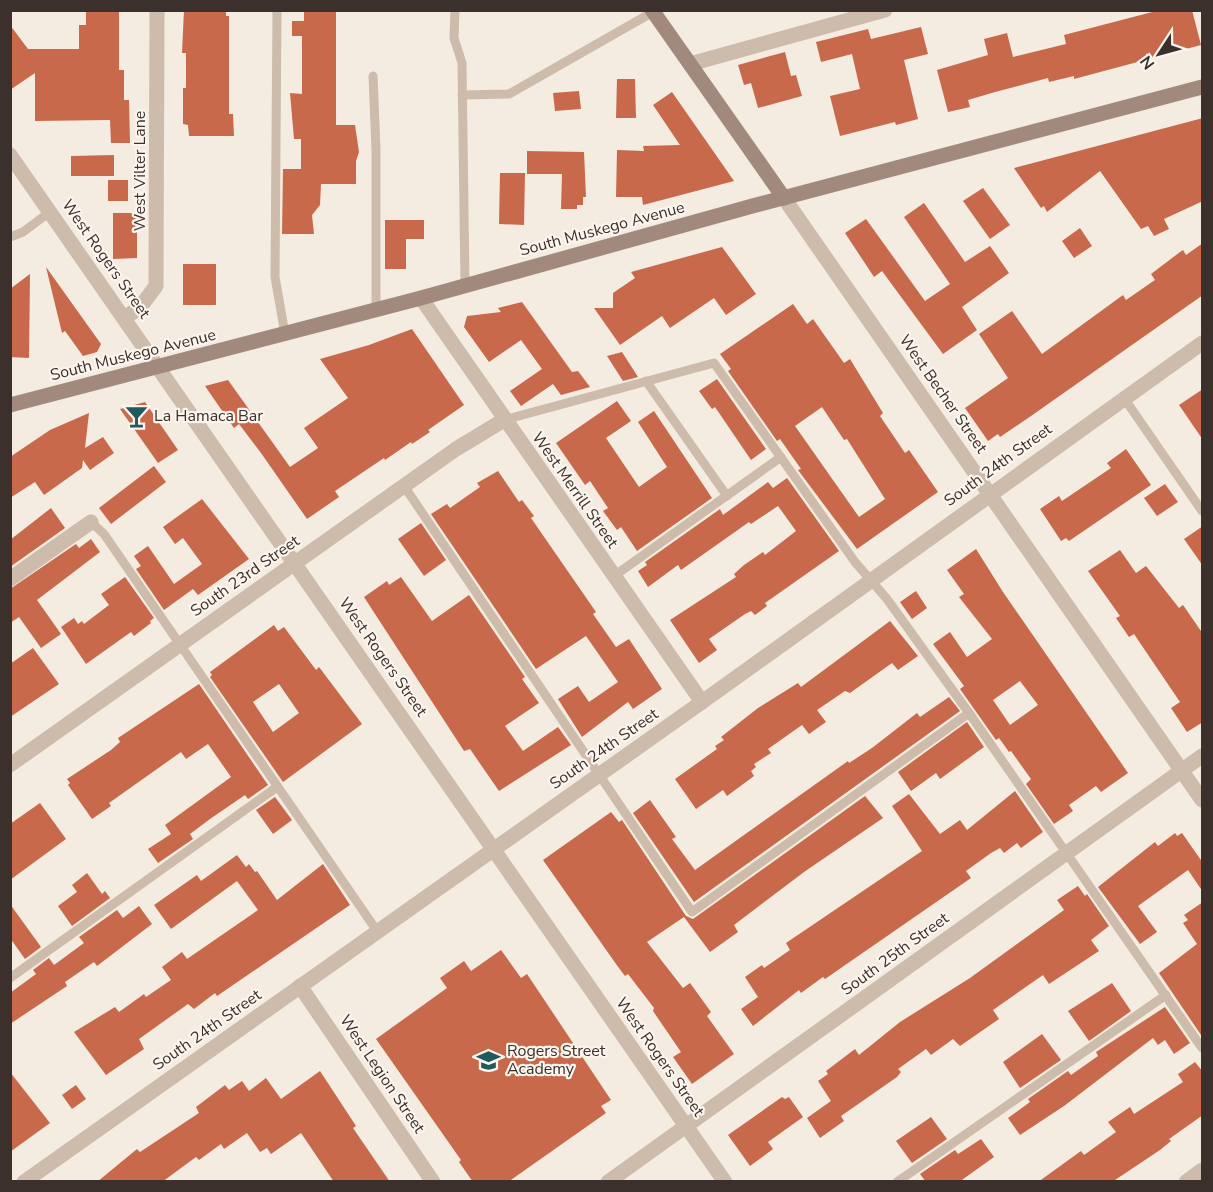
<svg xmlns="http://www.w3.org/2000/svg" width="1213" height="1192" font-family="'Nunito Sans',sans-serif">
<style>
.building{fill:#c8694b;fill-rule:evenodd}
.lines{fill:none;stroke-linecap:round;stroke-linejoin:round}
.lane{stroke:#cdbbac;stroke-width:9}
.street{stroke:#cdbbac;stroke-width:15}
.secondary{stroke:#a18a7d;stroke-width:15}
.labels{text-anchor:middle;dominant-baseline:central;stroke-width:4.5;stroke-linejoin:round;paint-order:stroke}
.street-label{font-size:16px;fill:#3b302b;stroke:#fbf5ee}
.poi-label{font-size:16px;fill:#3b302b;stroke:#fbf5ee;text-anchor:start}
</style>
<rect width="100%" height="100%" fill="#f4ebe1"/>
<g class="building">
<polygon points="86,10 119,10 119,70 124,70 124,100 129,100 130,143 111,143 110,120 35,121 35,73 10,90 10,25 28,49 79,49 79,25 86,25"/>
<polygon points="184,10 226,10 226,16 229,16 229,114 233,114 234,136 189,136 188,125 183,124 183,88 186,88 186,53 182,53"/>
<polygon points="304,10 336,10 336,125 355,125 359,152 356,161 356,184 321,184 320,205 312,215 314,234 282,234 283,169 301,169 301,139 294,139 290,93 302,94 302,36 292,36 292,21 304,21"/>
<polygon points="1160,10 1192,10 1201,45 1074,79 1074,76 1049,82 1048,78 995,92 968,100 970,107 948,112 937,70 988,55 984,39 1007,33 1013,57 1066,44 1064,35"/>
<polygon points="921,27 928,54 904,60 918,119 896,125 895,122 840,136 830,96 860,89 852,54 821,62 816,42 868,29 871,39"/>
<polygon points="785,52 791,76 796,75 802,96 758,108 751,83 744,85 738,65"/>
<polygon points="617,79 635,79 636,118 616,118"/>
<polygon points="579,91 581,109 555,111 553,93"/>
<polygon points="672,92 734,181 643,205 642,197 616,197 617,150 644,151 643,146 680,145 653,105"/>
<polygon points="1203,118 1203,201 1164,219 1169,229 1154,236 1148,226 1141,229 1100,171 1047,212 1044,206 1041,208 1014,168"/>
<polygon points="527,151 584,152 586,197 583,197 583,205 577,205 577,209 561,209 562,174 527,174"/>
<polygon points="114,155 114,176 71,176 71,156"/>
<polygon points="500,173 525,173 524,225 499,224"/>
<rect x="108" y="180" width="20" height="21"/>
<polygon points="983,188 1010,225 990,239 963,201"/>
<polygon points="924,203 965,262 990,246 1009,273 962,307 977,330 943,354 882,271 874,277 845,233 866,219 925,301 950,284 904,217"/>
<polygon points="113,213 137,213 137,258 113,259"/>
<polygon points="385,220 424,220 424,239 406,239 406,269 385,269"/>
<polygon points="1080,228 1092,246 1074,258 1062,241"/>
<polygon points="1203,243 1203,295 1031,416 1000,437 998,434 988,441 965,408 1008,378 979,334 1012,311 1042,354 1123,295 1126,300 1152,282 1155,280 1151,274 1180,252 1183,250 1186,255"/>
<polygon points="722,247 756,294 726,315 714,298 670,328 662,316 620,345 594,308 613,308 613,293 635,278 631,272"/>
<rect x="183" y="264" width="33" height="41"/>
<polygon points="46,267 101,344 97,352 83,356 65,331 62,333"/>
<polygon points="30,274 29,358 10,357 10,289"/>
<polygon points="522,302 572,372 578,371 590,387 561,395 553,384 521,406 510,391 542,369 521,340 489,362 464,327 467,316 501,312 498,308"/>
<path d="M793,304L807,324L813,319L844,363L850,359L883,413L880,416L905,453L909,450L938,492L857,549L798,470L801,469L780,439L777,441L728,371L731,369L720,354ZM822,407L844,440L847,439L885,499L859,517L795,426Z"/>
<polygon points="412,329 464,405 428,430 430,432 412,444 411,442 385,460 384,458 335,491 339,497 307,519 261,453 239,424 234,428 205,386 228,380 290,467 318,448 304,428 348,398 320,359 369,345"/>
<polygon points="622,352 638,377 623,381 607,356"/>
<polygon points="717,379 766,449 751,460 715,407 712,409 699,391"/>
<polygon points="1203,389 1203,440 1179,405"/>
<polygon points="617,401 631,421 606,438 639,487 667,467 638,422 654,411 712,498 637,551 621,527 617,530 603,511 608,508 590,481 585,485 556,443"/>
<polygon points="145,402 178,450 158,463 120,409"/>
<polygon points="89,413 85,448 103,437 114,453 90,470 83,460 82,468 44,495 35,482 10,498 10,457 50,430"/>
<polygon points="1126,449 1151,485 1069,541 1066,538 1061,541 1040,509 1059,496 1062,501 1111,468 1107,463"/>
<polygon points="154,466 166,482 111,524 99,508"/>
<polygon points="498,471 519,502 522,500 534,516 531,518 596,612 593,614 616,647 629,639 662,689 633,709 628,702 582,737 558,699 578,686 589,702 618,682 586,636 536,669 431,514 447,504 450,508 480,487 477,483"/>
<polygon points="787,478 839,551 765,603 767,606 755,615 751,611 745,614 709,639 717,650 699,663 670,620 736,577 734,574 744,565 763,552 765,555 796,531 778,506 751,524 749,522 681,570 678,565 648,587 638,571 647,565 645,562 720,509 723,515 768,482 773,488"/>
<polygon points="1165,484 1178,502 1157,516 1144,498"/>
<polygon points="202,499 249,559 198,595 193,589 164,610 136,569 141,566 134,556 148,546 174,584 202,564 183,538 175,544 163,527"/>
<polygon points="51,508 65,528 10,567 10,540"/>
<polygon points="421,523 446,560 424,576 398,539"/>
<polygon points="1203,526 1203,566 1184,539"/>
<polygon points="91,539 100,552 37,600 61,634 41,648 19,617 10,623 10,589 76,544 79,548"/>
<path d="M976,549L1003,592L1128,773L1101,792L1096,786L1069,805L1073,811L1054,824L1026,784L1031,779L1011,751L1009,752L999,738L996,740L960,689L964,686L933,644L950,632L967,657L992,639L959,597L964,594L947,570ZM1020,681L1038,705L1010,725L993,700Z"/>
<polygon points="1120,550 1136,573 1146,566 1179,608 1183,605 1203,634 1203,722 1187,732 1171,708 1180,702 1134,634 1129,637 1116,618 1120,616 1088,571"/>
<polygon points="125,577 154,618 150,621 151,623 134,636 131,632 86,664 61,627 74,618 78,624 82,621 84,624 109,605 101,594"/>
<polygon points="401,577 432,621 469,595 525,677 522,679 539,703 505,726 523,751 558,727 571,745 499,791 470,749 464,751 364,597 387,581 389,585"/>
<polygon points="916,591 927,608 912,619 900,602"/>
<polygon points="890,621 918,656 898,670 892,663 850,693 845,691 817,710 826,722 809,734 802,725 768,749 771,753 754,764 756,767 751,771 754,776 727,796 723,790 696,809 675,779 717,749 715,746 724,740 721,737 758,708 798,683 801,687"/>
<path d="M274,625L278,631L284,627L316,670L319,667L362,724L283,782L210,677L212,675L210,672ZM279,684L299,713L273,732L253,702Z"/>
<polygon points="33,648 59,684 10,717 10,664"/>
<polygon points="199,684 268,785 248,799 245,795 210,819 190,834 193,839 158,863 148,849 171,834 165,825 231,777 208,744 186,759 181,752 109,803 111,806 92,819 68,785 70,783 67,779 111,750 120,742 118,738"/>
<polygon points="949,697 960,711 694,902 633,813 650,800 676,837 672,839 695,870 848,761 849,763 872,748 917,713 920,717"/>
<polygon points="967,722 984,747 940,779 936,773 911,791 898,772"/>
<polygon points="1015,791 1043,832 1021,848 1017,843 1004,853 1000,848 991,853 966,871 971,878 825,979 823,977 801,993 799,990 753,1026 741,1009 758,997 745,977 762,965 764,968 790,950 786,943 922,851 892,806 909,794 940,834 960,820 967,830"/>
<polygon points="865,796 883,818 804,872 734,925 738,932 710,952 684,917 647,942 683,988 690,983 711,1012 707,1016 734,1054 692,1084 673,1057 681,1052 653,1011 654,1008 628,974 625,976 616,964 543,860 611,812 619,822 622,820 686,916 693,919"/>
<polygon points="275,797 292,820 273,834 256,810"/>
<polygon points="40,803 66,839 10,880 10,824"/>
<polygon points="1175,833 1177,836 1182,833 1203,863 1203,892 1188,870 1138,906 1157,932 1140,944 1098,887 1155,842 1158,846"/>
<polygon points="237,855 246,867 249,864 255,872 257,871 277,900 323,864 350,905 217,996 215,993 194,1009 188,1004 139,1039 144,1049 106,1075 74,1032 115,1007 119,1012 144,994 146,997 171,980 162,967 182,952 187,959 258,910 237,881 171,929 154,905 197,875 201,881"/>
<polygon points="87,873 102,894 105,891 110,898 72,926 58,906 77,892 72,885"/>
<polygon points="1078,886 1085,896 1087,894 1109,926 1091,940 1099,951 1049,984 1043,975 1020,991 993,1010 999,1019 960,1046 953,1039 931,1055 926,1049 898,1069 901,1072 897,1077 841,1116 844,1121 820,1138 807,1118 831,1101 818,1081 828,1074 826,1071 855,1049 859,1055 900,1022 970,978 1064,910 1057,900"/>
<polygon points="1203,902 1203,1034 1201,1035 1159,973 1197,944 1183,923 1188,920 1184,915"/>
<polygon points="10,904 41,947 25,959 10,938"/>
<polygon points="139,906 152,924 97,966 94,962 65,982 67,986 10,1024 10,993 36,974 33,970 49,958 54,965 84,943 79,937 117,910 123,918"/>
<polygon points="501,950 521,978 527,974 611,1100 601,1106 606,1113 508,1182 473,1182 459,1162 461,1160 376,1039 447,988 440,978 464,961 471,971"/>
<polygon points="1112,983 1131,1011 1089,1041 1068,1011"/>
<polygon points="1165,1007 1190,1043 1174,1054 1165,1040 1158,1045 1153,1038 1064,1106 1020,1135 1008,1118 1030,1102 1028,1099 1068,1071 1071,1075 1098,1056 1096,1052"/>
<polygon points="1042,1034 1061,1060 1020,1088 1003,1062"/>
<polygon points="1195,1062 1203,1072 1203,1115 1169,1139 1171,1141 1160,1150 1112,1182 1038,1182 1081,1151 1084,1155 1116,1132 1108,1122 1130,1107 1134,1114 1183,1082 1178,1074"/>
<polygon points="320,1071 356,1126 353,1128 390,1182 334,1182 301,1133 271,1154 267,1148 260,1152 247,1133 224,1149 221,1144 199,1160 196,1157 162,1182 97,1182 137,1149 140,1152 199,1113 196,1107 225,1085 229,1090 242,1081 249,1091 266,1078 281,1099"/>
<polygon points="10,1072 50,1123 10,1152"/>
<polygon points="76,1085 86,1099 72,1109 62,1095"/>
<polygon points="782,1097 785,1099 789,1097 803,1117 768,1142 773,1149 750,1166 728,1135"/>
<polygon points="931,1117 947,1139 912,1163 896,1141"/>
<polygon points="981,1139 994,1157 959,1182 926,1182 920,1174 955,1150 958,1154"/>
</g>
<g class="lines">
<g class="lane">
<polyline points="277,10 275,277 285,334"/>
<polyline points="455,10 454,38 462,63 465,285"/>
<polyline points="373,76 376,149 376,309"/>
<polyline points="462,95 509,94 653,12"/>
<polyline points="10,237 23,232 51,211"/>
<polyline points="646,381 727,496"/>
<polyline points="1124,398 1202,511"/>
<polyline points="504,420 714,363 855,562 887,599 969,713 1202,1048"/>
<polyline points="404,486 692,912 969,713"/>
<polyline points="91,522 104,534 377,931"/>
<polyline points="614,576 781,457"/>
<polyline points="10,978 277,787"/>
<polyline points="897,1182 1166,995"/>
</g>
<g class="street">
<polyline points="690,64 885,10"/>
<polyline points="10,155 725,1182"/>
<polyline points="784,198 1202,800"/>
<polyline points="421,298 702,702"/>
<polyline points="125,318 141,306 156,286 157,10"/>
<polyline points="10,579 91,522"/>
<polyline points="10,765 456,449 504,420"/>
<polyline points="300,986 433,1182"/>
<polyline points="24,1182 702,702 1202,343"/>
<polyline points="608,1182 1202,756"/>
<polyline points="1186,1182 1202,1170"/>
</g>
<g class="secondary">
<polyline points="652,10 784,198"/>
<polyline points="10,405 421,298 756,205 1202,87"/>
</g>
</g>
<defs>
<symbol id="bar-bare" viewBox="-9 -9 18 18"><path d="M-6-5H6L.8 .8V4.5H3.5V6h-7V4.5H-.8V.8Z" fill="#1f5a5e" stroke="#fbf5ee" stroke-width="2.5" paint-order="stroke"/></symbol>
<symbol id="school-bare" viewBox="-9 -9 18 18"><path d="M0-5L7-2L0 1L-7-2ZM-4 1L0 2.5L4 1V4Q0 6-4 4Z" fill="#1f5a5e" stroke="#fbf5ee" stroke-width="2.5" paint-order="stroke"/></symbol>
</defs>
<g fill-rule="evenodd">
<use href="#bar-bare" x="120" y="400" width="33" height="33"/>
<use href="#school-bare" x="472" y="1044" width="33" height="33"/>
</g>
<g class="labels">
<g class="street-label">
<text transform="translate(140 171) rotate(-90)">West Vilter Lane</text>
<text transform="translate(602 229) rotate(-15)">South Muskego Avenue</text>
<text transform="translate(106 259) rotate(55)">West Rogers Street</text>
<text transform="translate(133 355) rotate(-14)">South Muskego Avenue</text>
<text transform="translate(943 394) rotate(55)">West Becher Street</text>
<text transform="translate(998 465) rotate(-36)">South 24th Street</text>
<text transform="translate(575 490) rotate(55)">West Merrill Street</text>
<text transform="translate(245 576) rotate(-35)">South 23rd Street</text>
<text transform="translate(383 657) rotate(55)">West Rogers Street</text>
<text transform="translate(604 749) rotate(-35)">South 24th Street</text>
<text transform="translate(895 954) rotate(-36)">South 25th Street</text>
<text transform="translate(207 1030) rotate(-35)">South 24th Street</text>
<text transform="translate(660 1057) rotate(55)">West Rogers Street</text>
<text transform="translate(382 1074) rotate(56)">West Legion Street</text>
</g>
<g class="poi-label">
<text x="154" y="416">La Hamaca Bar</text>
<text x="507" y="1051">Rogers Street<tspan x="507" dy="18">Academy</tspan></text>
</g>
</g>
<rect width="1213" height="1192" fill="none" stroke="#3b302b" stroke-width="24"/>
<g transform="translate(1159 54) rotate(234)" stroke="#fbf5ee" stroke-width="4.5" paint-order="stroke">
<path d="M0-4.5L10 22L0 15L-10 22Z" fill="#3b302b"/>
<text y="-9" font-size="16" font-weight="bold" text-anchor="middle" fill="#3b302b">N</text>
</g>
</svg>
